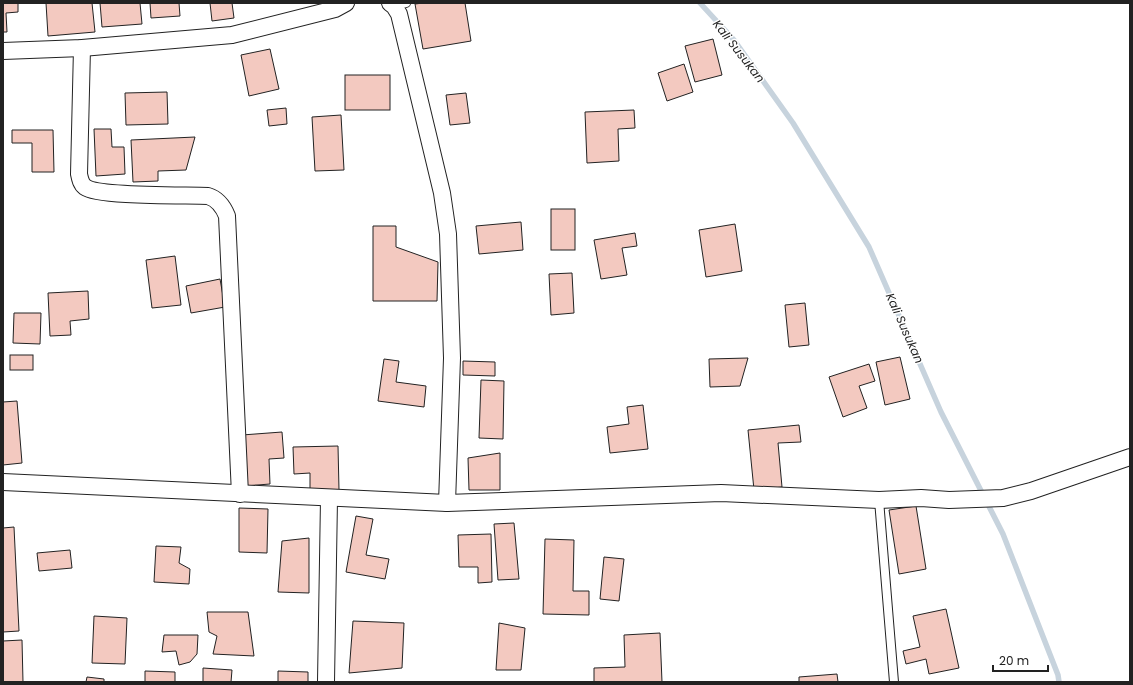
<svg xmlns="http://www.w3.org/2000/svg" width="1133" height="685" font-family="Poppins,sans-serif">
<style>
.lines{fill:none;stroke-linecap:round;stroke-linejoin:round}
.stream{stroke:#c7d3dd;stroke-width:5.5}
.building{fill:#f3c9c0;stroke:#222}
.service-casing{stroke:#222;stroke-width:10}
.minor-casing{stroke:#222;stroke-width:18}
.service{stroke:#fff;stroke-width:8}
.minor{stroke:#fff;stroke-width:16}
.labels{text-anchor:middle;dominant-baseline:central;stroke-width:3;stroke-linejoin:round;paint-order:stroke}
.water-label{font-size:12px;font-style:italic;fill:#222;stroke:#fff}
</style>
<rect width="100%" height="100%" fill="#fff"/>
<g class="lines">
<polyline class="stream" points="700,3 734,40 793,123 869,247 941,412 1003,534 1058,675 1059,682"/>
</g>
<g class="building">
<polygon points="3,3 18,3 18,12 6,13 7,32 3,32"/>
<polygon points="46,3 92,3 95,32 48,36"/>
<polygon points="100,3 140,3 142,24 102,27"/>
<polygon points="150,3 179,3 180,16 151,18"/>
<polygon points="210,3 232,3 234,18 212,21"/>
<polygon points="423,3 465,3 471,41 423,49 415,4"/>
<polygon points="713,39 722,75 695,82 685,46"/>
<polygon points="270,49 279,89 249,96 241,55"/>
<polygon points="684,64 693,92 667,101 658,73"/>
<rect x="345" y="75" width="45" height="35"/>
<polygon points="167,92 168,124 126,125 125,93"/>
<polygon points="466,93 470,123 450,125 446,95"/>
<polygon points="286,108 287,124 269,126 267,110"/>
<polygon points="634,110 635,128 618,129 619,161 587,163 585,112"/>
<polygon points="341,115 344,170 315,171 312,117"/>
<polygon points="94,129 111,129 112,147 124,147 125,174 96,176"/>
<polygon points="12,130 53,130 54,172 32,172 32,143 12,143"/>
<polygon points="195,137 186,170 158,171 158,181 133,182 131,140"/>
<rect x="551" y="209" width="24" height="41"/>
<polygon points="521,222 523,250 479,254 476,226"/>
<polygon points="735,224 742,271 706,277 699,230"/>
<polygon points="373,226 396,226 396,247 438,262 437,301 373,301"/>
<polygon points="635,233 637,246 622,248 627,275 601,279 594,240"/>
<polygon points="175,256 181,305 152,308 146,260"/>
<polygon points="572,273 574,313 551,315 549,274"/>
<polygon points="220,279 225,307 191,313 186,286"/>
<polygon points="88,291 89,319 70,321 71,335 50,336 48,293"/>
<polygon points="805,303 809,345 789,347 785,305"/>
<polygon points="14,313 41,313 40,344 13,343"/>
<rect x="10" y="355" width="23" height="15"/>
<polygon points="900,357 910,399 885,405 876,362"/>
<polygon points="748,358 740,386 710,387 709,359"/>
<polygon points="384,359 399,361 396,382 426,386 424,407 378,401"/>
<polygon points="463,361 495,362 495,376 463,375"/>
<polygon points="869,364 875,381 859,386 867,408 843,417 829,377"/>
<polygon points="481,380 504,381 503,439 479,438"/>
<polygon points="17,401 22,463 3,465 3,402"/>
<polygon points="643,405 648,449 610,453 607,427 629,424 627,407"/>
<polygon points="799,425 801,442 778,443 782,487 754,490 748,430"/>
<polygon points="282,432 284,458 269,459 270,484 245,486 242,435"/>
<polygon points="338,446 339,490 310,491 310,473 294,474 293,447"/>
<polygon points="500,453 500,490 469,490 468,458"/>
<polygon points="916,506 926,569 899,574 889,510"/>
<polygon points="239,508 268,509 267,553 239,552"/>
<polygon points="356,516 373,519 366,555 389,559 385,579 346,572"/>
<polygon points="514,523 519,579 498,580 494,524"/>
<polygon points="14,527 19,631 3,632 3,528"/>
<polygon points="491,534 492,582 478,583 478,567 459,567 458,535"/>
<polygon points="309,538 309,593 278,592 282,541"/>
<polygon points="545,539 574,540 573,591 589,591 589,615 543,614"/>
<polygon points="156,546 181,547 179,563 190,569 189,584 154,582"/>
<polygon points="70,550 72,568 39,571 37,553"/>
<polygon points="604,557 624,559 619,601 600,599"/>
<polygon points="946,609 959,668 929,674 926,659 906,664 903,651 920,647 913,616"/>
<polygon points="207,612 248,612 254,656 213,654 217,636 209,632"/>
<polygon points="94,616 127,618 125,664 92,663"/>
<polygon points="353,621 404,623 402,668 349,673"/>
<polygon points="499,623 525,628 521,670 496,670"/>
<polygon points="660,633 662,682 594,682 594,668 625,667 624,635"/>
<polygon points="164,635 198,635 197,654 190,662 179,665 176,651 162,652"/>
<polygon points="22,640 23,682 3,682 3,641"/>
<polygon points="203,668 232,670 231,682 203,682"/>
<polygon points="145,671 175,672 175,682 145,682"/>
<polygon points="278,671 308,672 308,682 278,682"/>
<polygon points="837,674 838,682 799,682 799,677"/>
<polygon points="87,677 104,679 104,682 86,682"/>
</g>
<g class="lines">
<defs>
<g id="service">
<polyline points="394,6 406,3"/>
<polyline points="879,500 894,682"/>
</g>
<g id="minor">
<polyline points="390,3 394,6 399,14 442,193 448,234 452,358 447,503"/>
<path d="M82,48L79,174C80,179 81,184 85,187C98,197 187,195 208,196C218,199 223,206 227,216L240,494"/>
<polyline points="3,51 82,48 232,35 335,9 346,3"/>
<polyline points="3,482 447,503 721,493 879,500 921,498 949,500 1003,498 1031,491 1130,457"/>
<polyline points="326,682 329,499"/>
</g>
</defs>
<use href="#service" class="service-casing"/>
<use href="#minor" class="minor-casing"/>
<use href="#service" class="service"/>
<use href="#minor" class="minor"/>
</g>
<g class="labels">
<g class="water-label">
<text transform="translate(739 51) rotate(52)">Kali Susukan</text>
<text transform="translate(905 328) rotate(66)">Kali Susukan</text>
</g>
</g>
<rect width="1133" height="685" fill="none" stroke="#222222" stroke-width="8"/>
<path d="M993 665v6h55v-6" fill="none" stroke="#222222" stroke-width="2"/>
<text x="999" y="665" font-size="12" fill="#222222" stroke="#ffffff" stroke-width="3" paint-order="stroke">20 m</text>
</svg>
